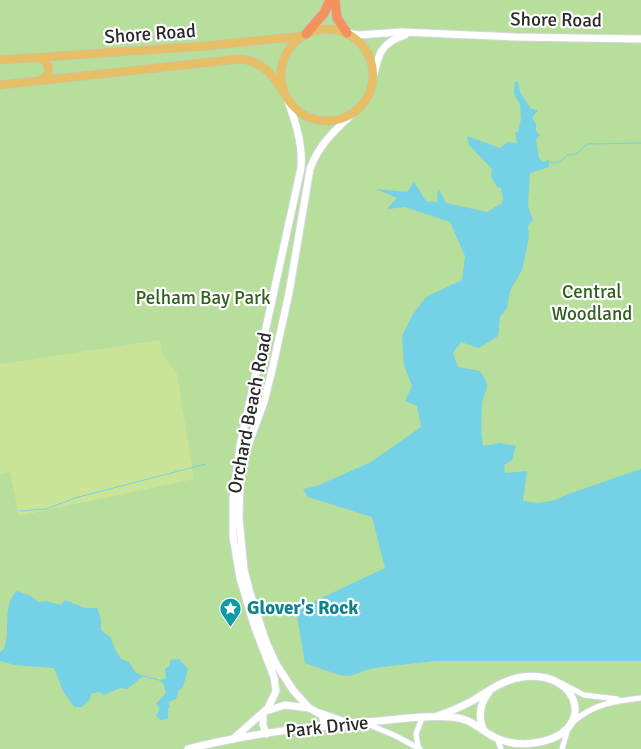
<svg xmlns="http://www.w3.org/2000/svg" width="641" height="749" font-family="Signika,sans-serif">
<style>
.green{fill:#b7de9a}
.pitch{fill:#cae497}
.water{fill:#74d1e6}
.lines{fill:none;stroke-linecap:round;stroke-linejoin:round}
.stream{stroke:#74d1e6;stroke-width:1}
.street-casing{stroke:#d0d5e1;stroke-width:7}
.secondary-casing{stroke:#d0d5e1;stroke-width:9}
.primary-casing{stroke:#c3c3c3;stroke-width:9}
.highway-casing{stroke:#c3c3c3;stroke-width:11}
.street{stroke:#fff;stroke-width:5}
.secondary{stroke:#fff;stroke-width:7}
.primary{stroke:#e7be63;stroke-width:8}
.highway{stroke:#f4925c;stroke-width:9}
.labels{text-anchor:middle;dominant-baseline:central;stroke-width:4.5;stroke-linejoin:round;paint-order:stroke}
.street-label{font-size:19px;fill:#292929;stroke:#fff}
.park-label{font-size:19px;fill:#31601e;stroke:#fff}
.culture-label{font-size:19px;font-weight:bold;fill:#0d838f;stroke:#fff;text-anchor:start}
</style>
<rect width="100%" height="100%" fill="#eae2db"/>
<rect class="green" x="0" y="0" width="641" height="749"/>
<polygon class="pitch" points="160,340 162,354 177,374 194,479 19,516 10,472 0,474 0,364"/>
<g class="water">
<path d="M518,81L520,92L531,109L538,110L532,118L536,124V131L540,135L536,139L539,158L543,162L549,160V167L530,173L528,206L533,220L528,226L529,237L522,270L510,291L507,308L500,317L498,336L479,348L461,342L453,353L458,367L480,371C494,391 482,390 482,407C481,420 481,434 483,446L500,443L516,446L512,460L504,465L505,473L527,471L523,501L537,503L552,501L568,494L641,469V661H435L382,667L366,670L350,676L339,675L305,663L296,610L385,568L372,517L308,497L303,489L317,486L371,462L421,427L417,406L405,401L412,386L404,365L402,336L413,314L426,297L462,280L465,256L450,222L405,207L387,209L397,198L376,189L407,192L414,182L426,201L437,202L438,188L446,203L487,212L502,203L503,199L501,188L497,187L491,177L492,169L469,145L467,136L500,148L508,142L517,143L515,132H518L521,119L520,104L514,94L515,82Z"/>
<path d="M17,591L31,596L38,602L46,601L61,605L65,600L85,608H97L101,619V630L111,638L114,647L121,659L129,662L135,672L143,676L127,689L120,688L104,695L99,692L91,694L90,699L82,707H74L63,691L54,668L15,665L0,661V652L4,649C5,644 7,638 7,633C8,618 5,602 17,591Z"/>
<polygon points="179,659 188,669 183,687 179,690 176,699 168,702 170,706 168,709 168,719 161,720 156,716 160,708 156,704 166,693 163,683 159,680 166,679 165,669 170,665 170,660"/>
</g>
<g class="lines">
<g class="stream">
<polyline points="549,163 559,162 568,155 576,154 587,144 641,143"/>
<polyline points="20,511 46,509 75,498 206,464"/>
<polyline points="143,676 159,680"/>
</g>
<defs>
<g id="street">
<polyline points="561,683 584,695 617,699"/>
<polyline points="365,723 396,736 420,749"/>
<path d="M572,723C592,704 615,701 641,698"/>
<polyline points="497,738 501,749"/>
<polyline points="418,746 416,734 422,718"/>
<polyline points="562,749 568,728"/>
</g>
<g id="secondary">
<polyline points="347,33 358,35 402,32 515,37 641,39"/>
<path d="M373,79C378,55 380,43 405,35"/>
<polyline points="266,711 285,705 309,708"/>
<polyline points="263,713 263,725 266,734"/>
<polyline points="320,713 345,722"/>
<path d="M325,726L322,715L309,708L293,690L276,664L266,642L250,593L244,569L239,518L240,486L242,467L247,448L264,402L272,370L289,293L310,169C318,146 334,131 351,115"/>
<path d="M483,729C478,714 480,704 489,692"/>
<path d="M233,739L268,708L276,691L274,677L255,628L240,578L233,537V498L240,446L301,168C303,143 295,121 287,98"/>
<path d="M188,749C250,733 315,726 378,721C402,719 426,715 450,717C474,719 475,727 494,737C506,743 520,745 534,743C598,735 582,669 522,677C502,680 489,691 472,701C461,707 449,712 437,716"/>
</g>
<g id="primary">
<circle cx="327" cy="75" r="46"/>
<path d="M39,58C48,61 50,67 47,76L41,80"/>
<polyline points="0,60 205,46 303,36"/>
<path d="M0,85L239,59C262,60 274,76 285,94"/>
</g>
<g id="highway">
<polyline points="335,0 337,18 347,33"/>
<polyline points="306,34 324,13 330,0"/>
</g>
</defs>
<use href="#street" class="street-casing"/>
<use href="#secondary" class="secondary-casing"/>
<use href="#primary" class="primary-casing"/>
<use href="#highway" class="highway-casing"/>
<use href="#street" class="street"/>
<use href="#secondary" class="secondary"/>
<use href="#primary" class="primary"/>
<use href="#highway" class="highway"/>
</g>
<defs>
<symbol id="sight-pin" viewBox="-11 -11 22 30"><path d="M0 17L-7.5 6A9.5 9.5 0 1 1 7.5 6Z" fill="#0f9aa8" stroke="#fff"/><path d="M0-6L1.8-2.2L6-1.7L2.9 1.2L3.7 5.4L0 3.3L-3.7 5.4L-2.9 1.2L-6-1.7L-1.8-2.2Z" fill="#fff"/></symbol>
</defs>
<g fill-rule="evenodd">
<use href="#sight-pin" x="218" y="596" width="25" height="34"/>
</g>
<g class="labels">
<g class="street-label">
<text transform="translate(556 20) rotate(1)">Shore Road</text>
<text transform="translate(150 34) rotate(-4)">Shore Road</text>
<text transform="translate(250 413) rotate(-79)">Orchard Beach Road</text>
<text transform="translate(327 727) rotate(-6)">Park Drive</text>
</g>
<g class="park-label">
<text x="592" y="292">Central<tspan x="592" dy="22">Woodland</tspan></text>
<text x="203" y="298">Pelham Bay Park</text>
</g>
<g class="culture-label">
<text x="247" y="608">Glover's Rock</text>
</g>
</g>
</svg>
